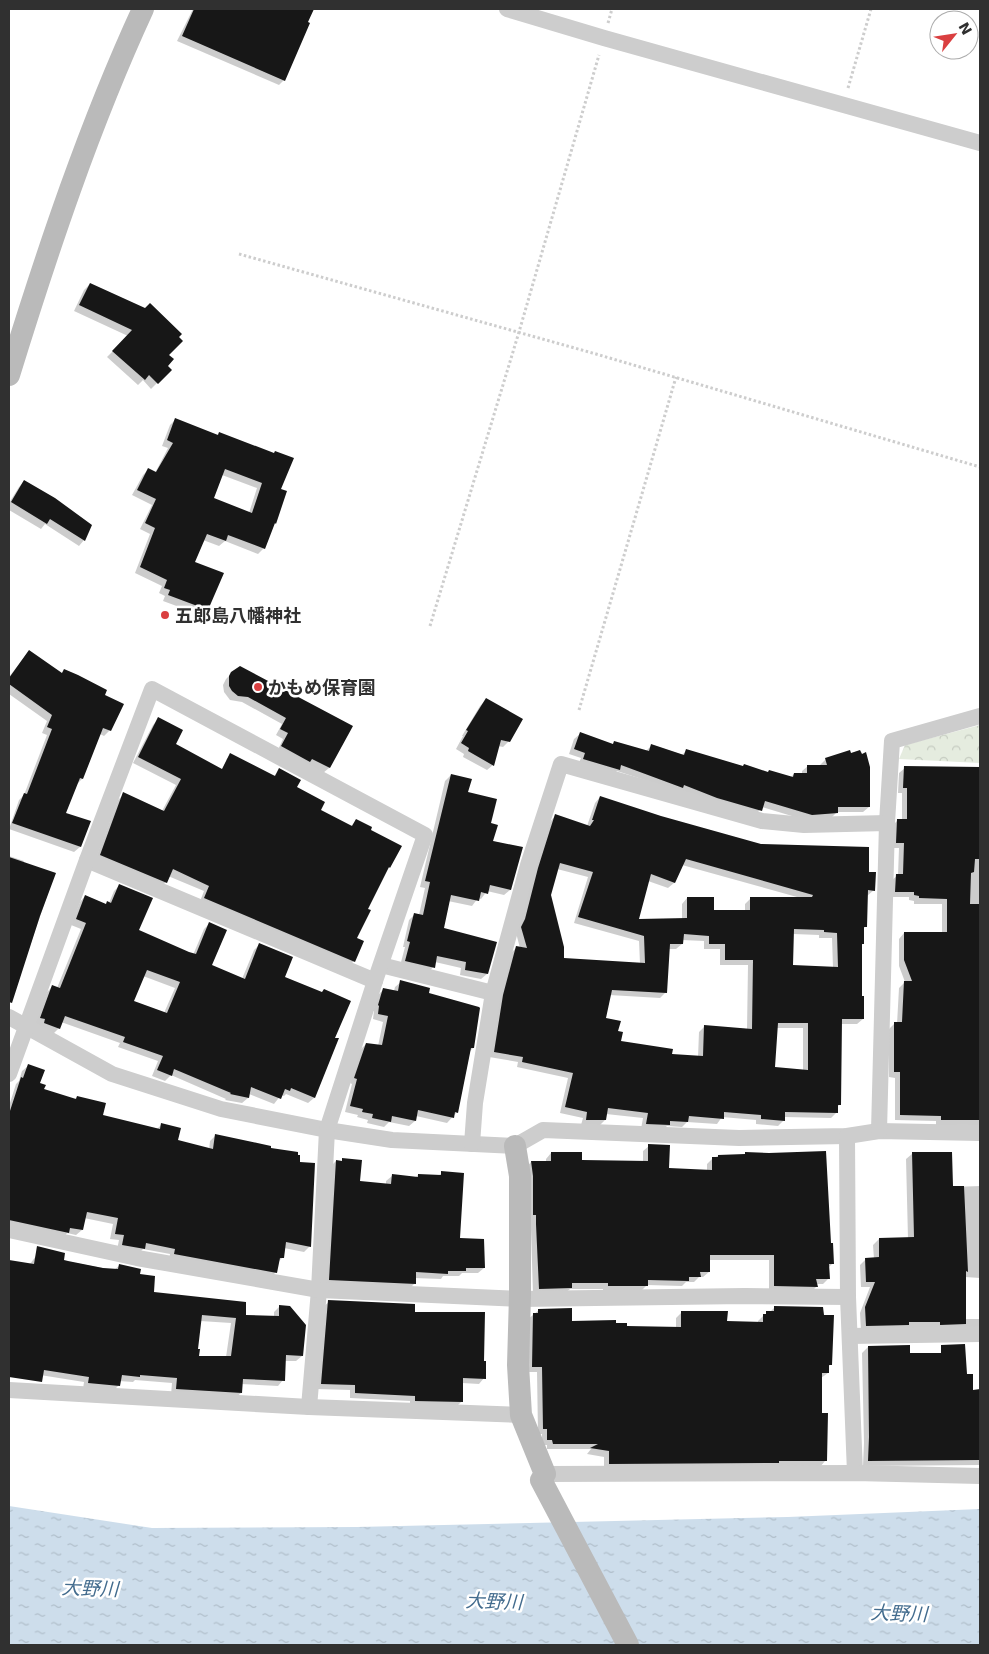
<svg xmlns="http://www.w3.org/2000/svg" width="989" height="1654" font-family="'DejaVu Sans','Noto Sans JP',sans-serif">
<style>
.forest{fill:url(#forest-crowns)}
.water{fill:url(#water-ripples)}
.shadow{fill:#0003;fill-rule:evenodd}
.building{fill:#171717;fill-rule:evenodd}
.lines{fill:none;stroke-linecap:round;stroke-linejoin:round}
.path{stroke:#cdcdcd;stroke-width:3;stroke-dasharray:2.5 2.5;stroke-linecap:butt}
.street{stroke:#cdcdcd;stroke-width:16}
.secondary{stroke:#bababa;stroke-width:22}
.poi-dot{fill:#da3f40;stroke:#fff;stroke-width:2}
.labels{text-anchor:middle;dominant-baseline:central;stroke-width:5;stroke-linejoin:round;paint-order:stroke}
.poi-label{font-size:18px;font-weight:bold;fill:#303030;stroke:#fff;text-anchor:start}
.water-label{font-size:19px;font-style:italic;fill:#436c8e;stroke:#fff}
</style>
<defs>
<pattern id="forest-crowns" width="20" height="18" patternUnits="userSpaceOnUse" patternTransform="scale(1.25)"><rect width="20" height="18" fill="#e5ecdf"/><path d="M2 6a3 3 0 1 1 6 0M12 15a3 3 0 1 1 6 0" fill="none" stroke="#c5cbc0"/></pattern>
<pattern id="water-ripples" width="26" height="14" patternUnits="userSpaceOnUse" patternTransform="scale(1.25)"><rect width="26" height="14" fill="#cdddeb"/><path d="M2 4q2-2 4 0t4 0M15 11q2-2 4 0t4 0" fill="none" stroke="#b0beca"/></pattern>
</defs>
<rect width="100%" height="100%" fill="#fff"/>
<polygon class="forest" points="980,725 980,763 899,759 905,745"/>
<polygon class="water" points="9,1506 152,1528 357,1527 788,1517 980,1509 980,1645 9,1645"/>
<g class="shadow">
<polygon points="193,9 312,9 284,80 279,85 177,41"/>
<polygon points="90,284 145,309 168,355 166,366 170,370 151,389 143,380 138,385 107,357 128,336 74,311 84,290"/>
<path d="M175,420L216,436L219,433L280,490L275,523L273,525L264,548L258,554L225,541L219,546L203,540L193,563L222,573L207,610L201,615L163,601L165,596L159,593L162,586L135,573L150,534L140,529L152,505L132,495L143,475L148,470L155,473L168,448L162,446L170,425ZM222,475L257,488L249,513L212,499Z"/>
<polygon points="24,481 84,540 79,546 45,524 41,529 9,510 9,503 19,487"/>
<polygon points="29,651 61,674 65,670 103,695 110,730 104,736 100,734 82,779 76,785 64,814 80,847 74,852 9,829 19,800 24,795 47,735 42,733 47,721 9,694 9,677"/>
<polygon points="232,673 351,726 329,768 323,773 277,752 283,739 276,735 282,724 242,702 230,700 224,692 223,685 226,679"/>
<polygon points="486,700 509,741 503,747 498,746 493,765 487,770 463,757 464,754 456,749 463,736 462,736 480,706"/>
<polygon points="159,719 175,744 220,770 225,760 218,774 220,775 228,760 226,760 231,755 273,777 280,770 295,788 319,810 350,827 356,821 369,830 389,867 386,871 366,910 356,939 354,961 348,967 199,904 204,891 168,876 166,882 160,888 95,860 118,800 124,794 162,811 176,785 133,763 153,725"/>
<polygon points="580,734 612,745 614,743 646,751 651,746 682,755 686,751 768,773 791,777 794,774 802,774 802,771 808,766 820,765 826,759 869,807 863,812 837,812 831,818 805,820 762,807 755,816 617,771 613,775 578,765 581,758 569,754 574,739"/>
<polygon points="905,768 980,768 980,1126 936,1125 936,1121 895,1120 895,1078 889,1077 889,1029 894,1024 897,1024 899,988 905,982 899,966 899,939 904,933 942,933 942,904 914,904 914,901 909,900 909,897 890,897 891,881 898,875 899,848 891,848 892,826 898,820 902,820 902,793 898,793 899,773"/>
<polygon points="451,775 467,793 489,824 492,841 522,848 510,890 504,895 487,891 481,899 478,898 472,906 448,901 442,929 495,943 487,974 481,979 460,975 461,968 435,962 433,967 428,973 400,966 405,947 403,947 409,920 415,914 419,915 425,888 420,887 445,781"/>
<path d="M600,797L661,817L761,845L868,873L874,890L867,896L866,926L863,929V944L861,945V997L863,1019L857,1024H841L840,1104L837,1107V1112L831,1118L784,1117V1120L778,1126L756,1124V1120L722,1117L717,1124L687,1122L682,1127L667,1126L663,1130L641,1129L643,1118L606,1114L605,1120L599,1126L581,1125L583,1118L560,1113L568,1078L517,1067L518,1062L489,1057L498,1002L511,953L517,947L520,948L516,933L532,875L550,822L555,816L587,826L595,803ZM682,865L797,897L751,898L745,904V912L712,911L687,898L682,904V919L637,920L648,881L668,888L674,883ZM557,869L588,877L574,923L639,941L640,964L563,959L549,895ZM793,934L819,935V938H832L833,968L792,967ZM682,940L704,941V949H720V965H748L747,1029L705,1026L699,1032L698,1057L671,1055L619,1042L617,1032L605,1019L609,995L660,998L666,992L668,949H676L682,944ZM777,1028H803V1071L774,1068Z"/>
<polygon points="9,856 24,861 23,863 55,873 17,983 11,989 9,988"/>
<path d="M119,886L137,930L193,955L204,929L209,924L211,966L242,979L254,950L259,945L283,978L333,1039H337L314,1098L308,1103L286,1094L284,1096L281,1095L274,1104L249,1094L248,1098L242,1103L225,1100L226,1099L171,1075L165,1081L152,1076L158,1061L118,1047L120,1043L61,1022L59,1028L53,1034L35,1023L47,992L53,986L57,988L81,929L71,925L80,902L85,896L106,905L109,903L114,891ZM143,976L175,988L164,1013L133,1002Z"/>
<polygon points="401,982 427,994 473,1048 470,1051 457,1112 447,1123 416,1116 415,1121 409,1126 389,1122 384,1127 367,1123 368,1120 357,1117 358,1115 345,1112 352,1084 350,1083 360,1050 366,1044 378,1046 383,1022 373,1019 374,1011 373,1011 378,995 384,989 394,991 395,987"/>
<polygon points="28,1066 43,1089 74,1100 77,1097 101,1116 156,1130 162,1124 176,1141 209,1150 210,1141 216,1135 310,1246 304,1252 284,1248 282,1258 278,1262 276,1272 270,1278 169,1260 170,1254 143,1249 138,1254 117,1250 119,1240 110,1239 113,1224 84,1218 82,1230 76,1235 67,1233 63,1238 9,1225 9,1106 16,1084 19,1081 22,1071"/>
<polygon points="649,1146 668,1170 707,1171 707,1164 713,1158 718,1156 743,1156 745,1154 832,1264 828,1268 828,1279 823,1284 816,1284 817,1286 811,1292 769,1291 769,1260 709,1260 709,1272 703,1277 699,1277 694,1282 686,1282 682,1286 647,1285 641,1291 603,1292 603,1289 570,1289 565,1293 533,1294 531,1230 526,1168 531,1162 546,1162 546,1159 551,1153 581,1161 643,1162 643,1151"/>
<polygon points="951,1153 952,1187 980,1186 980,1278 965,1277 966,1319 980,1319 980,1332 861,1331 860,1313 870,1287 861,1287 860,1265 866,1259 874,1259 873,1245 879,1239 908,1239 906,1159 912,1154"/>
<polygon points="343,1159 359,1182 386,1185 386,1181 392,1176 415,1178 418,1175 438,1176 442,1173 459,1240 484,1268 478,1273 462,1273 459,1276 443,1276 441,1279 414,1278 414,1284 409,1289 324,1286 330,1167 336,1161 341,1162"/>
<path d="M36,1256L114,1270L119,1266L139,1275L152,1293L244,1316L274,1317V1312L280,1306L302,1356L296,1361H285L283,1380L278,1386L241,1384V1393L235,1398L171,1395L172,1383L135,1380L133,1382L119,1381L118,1386L113,1391L83,1389L84,1382L40,1375L36,1379L9,1374V1261L30,1264ZM200,1321L231,1323L226,1357H198L197,1350Z"/>
<polygon points="329,1302 414,1313 482,1362 484,1378 479,1384 462,1383 462,1401 456,1407 410,1406 410,1401 350,1398 350,1390 316,1389 323,1307"/>
<polygon points="774,1308 830,1365 828,1367 828,1373 821,1378 821,1414 825,1461 820,1467 604,1469 604,1457 587,1454 591,1449 547,1449 547,1445 542,1445 542,1434 538,1434 537,1372 527,1372 527,1320 539,1310 570,1322 615,1324 626,1328 676,1328 676,1318 682,1312 726,1322 758,1323 758,1321 764,1315 770,1312"/>
<polygon points="868,1347 908,1355 972,1391 980,1391 980,1465 863,1466 864,1443 862,1353"/>
</g>
<g class="building">
<polygon points="194,9 314,9 308,22 310,23 285,81 182,36"/>
<polygon points="90,283 145,308 150,303 182,334 179,337 183,341 169,355 174,359 168,366 172,370 158,384 149,375 145,380 112,351 132,330 79,305"/>
<path d="M175,418L218,435L219,432L274,453L275,451L294,458L281,489L287,491L276,524L275,523L265,549L228,535L226,541L207,534L195,562L224,573L208,610L168,595L170,590L164,588L167,580L140,567L155,528L145,523L156,499L137,490L148,468L156,472L173,443L167,440ZM225,469L262,483L252,513L214,498Z"/>
<polygon points="24,480 55,498 92,525 85,541 50,519 47,524 11,502"/>
<polygon points="29,650 62,673 64,669 78,675 107,690 105,695 124,704 111,731 103,728 83,779 80,778 66,813 91,821 81,847 12,823 24,793 27,794 52,729 47,727 52,715 9,684 9,678"/>
<polygon points="240,666 353,726 330,768 312,759 310,762 281,746 288,733 280,729 286,718 248,697 238,696 232,691 229,686 229,676 231,672"/>
<polygon points="486,698 523,719 510,742 501,740 494,766 468,751 469,748 461,743 468,731 466,730"/>
<polygon points="158,717 183,730 176,744 222,769 230,753 275,776 279,768 301,780 297,787 325,802 321,810 352,826 356,819 372,827 371,830 402,846 390,868 389,867 368,909 371,910 357,938 364,941 355,962 204,898 209,886 173,869 167,883 100,855 123,792 164,811 181,779 138,757"/>
<polygon points="580,732 613,744 614,741 649,751 651,744 684,755 686,749 743,766 744,764 768,772 769,770 793,777 794,773 807,773 807,765 827,765 825,758 850,750 851,753 860,750 862,754 866,752 870,767 870,807 838,807 838,813 812,815 765,801 762,811 717,798 684,785 683,788 621,765 620,770 583,759 585,753 574,749"/>
<polygon points="904,766 980,767 980,859 975,859 974,872 971,873 970,904 980,904 980,1120 941,1120 941,1116 900,1115 900,1072 894,1072 894,1022 902,1022 904,981 912,981 904,960 904,932 947,932 947,899 919,898 919,896 914,895 914,892 895,892 896,874 903,874 904,843 896,843 897,819 907,819 907,788 903,788"/>
<polygon points="451,774 472,779 468,792 497,799 491,823 498,825 493,841 523,847 511,890 490,885 488,894 481,892 479,901 451,895 444,928 497,942 488,974 465,970 466,962 437,956 435,968 405,961 410,942 407,941 414,913 423,915 430,882 425,881"/>
<path d="M600,796L661,816L761,844L869,847V872H876L875,891L868,890L867,927H864V944H862V996H864V1019H842L841,1105H838V1113L785,1112V1121L761,1119V1115L724,1112V1119L689,1116L688,1122L670,1121V1125L646,1124L648,1113L608,1108L606,1120H586L587,1112L565,1107L573,1073L522,1062L523,1057L494,1052L503,995L516,946L527,948L521,927L525,919L538,868L555,814L590,826L594,820H592ZM686,859L813,895L812,897H750V910H714V897H687V918L639,919L651,874L675,883ZM560,863L593,872L578,917L644,936L645,963L564,958V947L551,895ZM794,929L824,930V932L837,933L838,967L793,965ZM684,934L709,936V944H725V960H753L752,1029L704,1025L703,1056L672,1054L673,1049L621,1041L623,1032L618,1031L621,1021L606,1018L612,990L667,993L670,944H683ZM778,1023H808V1070L775,1067Z"/>
<polygon points="9,857 56,873 40,916 12,1003 9,1002"/>
<path d="M119,884L153,898L139,930L189,952L196,954L209,922L227,930L212,965L245,979L259,943L293,957L285,977L322,992L324,989L351,1001L335,1038H339L315,1098L291,1088L290,1091L285,1089L281,1099L251,1087L249,1098L230,1094L231,1093L174,1069L172,1076L157,1070L163,1056L123,1042L125,1037L65,1016L60,1029L44,1023L45,1019L40,1018L52,985L60,988L86,923L76,919L85,895L106,904L107,901L111,903ZM147,970L180,982L167,1013L134,1001Z"/>
<polygon points="400,980 430,988 429,993 479,1007 480,1008 474,1048 471,1048 458,1113 455,1112 454,1118 418,1110 416,1121 392,1116 391,1122 372,1118 373,1114 362,1112 363,1109 350,1106 357,1079 354,1078 366,1043 382,1045 388,1016 378,1014 379,1006 378,1005 383,988 398,991"/>
<polygon points="28,1064 45,1070 40,1083 46,1085 44,1089 76,1099 77,1096 106,1103 103,1115 160,1129 161,1123 181,1128 178,1140 213,1149 215,1134 271,1146 271,1148 298,1152 298,1155 300,1155 300,1162 315,1163 311,1247 286,1242 284,1258 280,1258 277,1273 174,1254 175,1249 146,1243 145,1249 122,1245 124,1235 115,1234 118,1218 87,1212 83,1230 70,1228 69,1233 9,1220 9,1114 21,1077 23,1078"/>
<polygon points="648,1144 670,1145 669,1168 712,1170 712,1157 718,1157 718,1155 745,1154 745,1152 769,1153 826,1151 831,1243 833,1243 834,1264 829,1264 830,1279 816,1279 818,1287 774,1286 774,1255 710,1255 710,1272 700,1272 701,1277 689,1277 689,1281 648,1280 648,1286 608,1286 608,1283 572,1283 572,1288 539,1289 536,1224 536,1215 533,1215 533,1176 531,1161 551,1161 551,1152 582,1152 582,1160 648,1161"/>
<polygon points="912,1152 952,1152 953,1186 964,1186 968,1272 966,1271 966,1324 940,1325 940,1322 909,1322 909,1325 866,1326 865,1307 875,1282 866,1282 865,1258 879,1257 879,1238 914,1237"/>
<polygon points="342,1158 362,1160 360,1181 391,1184 392,1174 418,1177 418,1174 441,1175 441,1171 464,1173 460,1238 484,1239 485,1268 466,1268 466,1271 448,1271 448,1274 416,1272 416,1284 329,1280 336,1160 342,1161"/>
<path d="M37,1246L65,1253L64,1260L68,1261L103,1268L118,1269L119,1264L141,1269L140,1274L155,1276L154,1292L246,1302V1315L279,1316V1305L290,1306L306,1325L303,1356L286,1355L285,1381L243,1379L242,1393L176,1389L177,1378L140,1375V1377L122,1375L120,1386L88,1383L89,1377L44,1370L42,1382L9,1377V1260L34,1264ZM202,1315L236,1318L231,1356H199L200,1349H198Z"/>
<polygon points="328,1300 415,1304 415,1312 485,1312 484,1361 486,1361 486,1379 463,1378 463,1402 415,1401 415,1396 355,1393 355,1385 321,1384"/>
<polygon points="774,1306 823,1307 824,1315 834,1315 832,1365 829,1365 829,1373 822,1373 822,1413 828,1413 827,1461 779,1461 779,1463 609,1464 609,1451 590,1448 598,1444 553,1444 552,1440 547,1440 547,1429 543,1429 542,1367 532,1367 533,1313 538,1313 538,1309 572,1308 572,1321 616,1320 616,1323 627,1323 627,1326 681,1327 681,1311 728,1311 727,1321 763,1322 763,1314 766,1314 766,1311 774,1311"/>
<polygon points="965,1344 967,1374 973,1374 973,1390 980,1389 980,1460 868,1461 869,1437 868,1346 910,1345 910,1353 941,1353 941,1345"/>
</g>
<g class="lines">
<g class="path">
<polyline points="608,23 612,9"/>
<polyline points="848,88 871,9"/>
<polyline points="239,254 596,354 980,467"/>
<polyline points="430,626 519,332 599,55"/>
<polyline points="579,710 676,377"/>
</g>
<g class="street">
<polyline points="507,9 604,38 980,143"/>
<polyline points="887,823 892,741 980,716"/>
<polyline points="87,860 375,981"/>
<polyline points="381,965 493,993"/>
<polyline points="9,1017 112,1074 221,1109 327,1130 392,1140 515,1146 543,1130 739,1138 847,1136 879,1131 980,1133"/>
<polyline points="9,1074 87,860 152,689 425,835 375,981 327,1130 319,1290 309,1407"/>
<polyline points="847,1136 848,1297 855,1473"/>
<polyline points="472,1144 475,1103 493,993 528,865 561,764 762,821 804,825 887,823 879,1131"/>
<polyline points="9,1230 137,1258 319,1290 520,1299 745,1296 848,1297"/>
<polyline points="850,1336 980,1334"/>
<polyline points="9,1390 309,1407 521,1415"/>
<polyline points="545,1474 855,1473 980,1476"/>
</g>
<g class="secondary">
<path d="M9,375C47,252 89,126 143,9"/>
<polyline points="515,1146 520,1176 520,1295 518,1365 521,1415 545,1474 541,1480 628,1645"/>
</g>
</g>
<g class="poi-dot">
<circle cx="165" cy="615" r="5"/>
<circle cx="258" cy="687" r="5"/>
</g>
<g class="labels">
<g class="poi-label">
<text x="175" y="615">五郎島八幡神社</text>
<text x="268" y="687">かもめ保育園</text>
</g>
<g class="water-label">
<text transform="translate(90 1588) rotate(2)">大野川</text>
<text transform="translate(494 1601) rotate(2)">大野川</text>
<text transform="translate(899 1613) rotate(2)">大野川</text>
</g>
</g>
<rect width="989" height="1654" fill="none" stroke="#303030" stroke-width="20"/>
<g transform="translate(954 35) rotate(60)"><circle r="24" fill="#ffffff" stroke="#acacac"/>
<path d="M0-4L9 19L0 12L-9 19Z" fill="#da3f40"/>
<text y="-8" font-size="14" font-weight="bold" text-anchor="middle" fill="#303030">N</text>
</g>
</svg>
